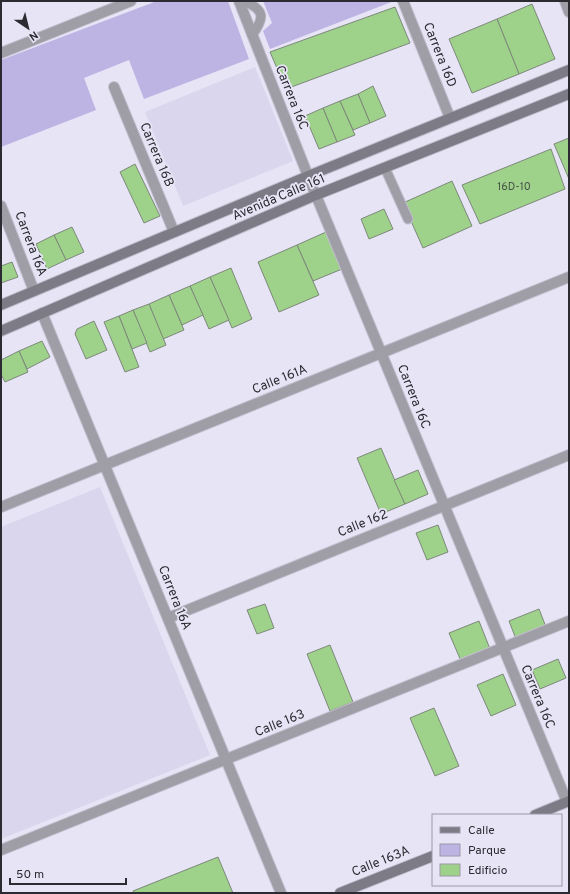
<svg xmlns="http://www.w3.org/2000/svg" width="570" height="894" font-family="Overpass,sans-serif">
<style>
.built{fill:#d9d6ed}
.green{fill:#bdb4e4}
.building{fill:#9ed18a;stroke:#7d887a}
.lines{fill:none;stroke-linecap:round;stroke-linejoin:round}
.lane-casing{stroke:#c2bfcf;stroke-width:11}
.street-casing{stroke:#c2bfcf;stroke-width:12}
.secondary-casing{stroke:#c2bfcf;stroke-width:12}
.lane{stroke:#9f9ea6;stroke-width:9}
.street{stroke:#9f9ea6;stroke-width:10}
.secondary{stroke:#7d7b86;stroke-width:10}
.labels{text-anchor:middle;dominant-baseline:central;stroke-width:3.5;stroke-linejoin:round;paint-order:stroke}
.number-label{font-size:11px;fill:#485447}
.street-label{font-size:13px;fill:#2c2b31;stroke:#e7e4f6}
</style>
<rect width="100%" height="100%" fill="#e7e4f6"/>
<g class="built">
<polygon points="255,67 293,161 183,206 145,112"/>
<polygon points="100,487 210,755 1,839 1,527"/>
</g>
<g class="green">
<polygon points="157,1 228,1 249,59 144,99 129,60 84,78 96,110 1,147 1,60"/>
<polygon points="263,1 394,1 270,49 263,31 272,23"/>
</g>
<g class="building">
<polygon points="532,4 555,59 519,74 497,19"/>
<polygon points="395,7 410,43 286,89 270,52"/>
<polygon points="497,19 519,74 472,93 449,39"/>
<polygon points="373,86 386,116 370,123 358,94"/>
<polygon points="358,94 370,123 353,130 340,101"/>
<polygon points="340,101 355,135 337,142 323,108"/>
<polygon points="323,108 337,142 319,149 305,116"/>
<polygon points="569,138 569,179 554,144"/>
<polygon points="551,149 565,189 480,224 462,185"/>
<polygon points="135,164 160,216 144,223 120,172"/>
<polygon points="452,181 472,226 423,248 403,203"/>
<polygon points="384,209 393,229 369,239 361,219"/>
<polygon points="72,227 84,252 66,260 54,235"/>
<polygon points="326,232 342,269 313,281 297,245"/>
<polygon points="54,235 66,260 47,269 36,244"/>
<polygon points="297,245 319,295 279,312 258,262"/>
<polygon points="12,262 18,277 1,283 1,266"/>
<polygon points="231,268 252,319 232,328 210,277"/>
<polygon points="210,277 229,320 209,329 190,286"/>
<polygon points="190,286 203,315 182,325 169,295"/>
<polygon points="169,295 184,330 163,339 149,304"/>
<polygon points="149,304 166,345 150,352 133,310"/>
<polygon points="133,310 147,343 132,349 119,316"/>
<polygon points="119,316 139,367 125,372 104,322"/>
<polygon points="94,321 107,350 86,359 75,334 77,329"/>
<polygon points="42,341 50,357 27,369 19,351"/>
<polygon points="19,351 28,372 5,382 1,374 1,360"/>
<polygon points="381,448 405,504 381,514 357,458"/>
<polygon points="418,470 428,494 405,504 394,480"/>
<polygon points="438,525 448,552 427,560 416,533"/>
<polygon points="265,604 274,628 257,634 247,610"/>
<polygon points="539,609 546,627 516,639 509,621"/>
<polygon points="479,621 490,649 461,661 449,633"/>
<polygon points="330,645 353,702 330,711 307,654"/>
<polygon points="558,659 566,678 540,689 532,670"/>
<polygon points="503,674 516,705 491,716 477,685"/>
<polygon points="434,708 459,766 435,776 410,718"/>
<polygon points="218,857 233,893 134,893 133,891"/>
</g>
<g class="lines">
<defs>
<g id="lane">
<path d="M243,1C265,9 265,18 252,35"/>
<polyline points="385,168 408,219"/>
</g>
<g id="street">
<polyline points="239,1 308,176 567,802"/>
<polyline points="403,1 450,118"/>
<polyline points="565,1 569,12"/>
<polyline points="1,53 131,1"/>
<polyline points="114,87 174,232"/>
<polyline points="1,206 34,291"/>
<polyline points="42,313 281,893"/>
<polyline points="1,507 569,277"/>
<polyline points="168,618 569,455"/>
<polyline points="1,850 569,621"/>
</g>
<g id="secondary">
<polyline points="1,305 308,176 569,70"/>
<polyline points="1,331 316,195 569,94"/>
<polyline points="535,815 569,801"/>
<polyline points="340,893 433,856"/>
</g>
</defs>
<use href="#lane" class="lane-casing"/>
<use href="#street" class="street-casing"/>
<use href="#secondary" class="secondary-casing"/>
<use href="#lane" class="lane"/>
<use href="#street" class="street"/>
<use href="#secondary" class="secondary"/>
</g>
<g class="labels">
<g class="number-label">
<text x="514" y="187">16D-10</text>
</g>
<g class="street-label">
<text transform="translate(439 55) rotate(68)">Carrera 16D</text>
<text transform="translate(291 98) rotate(68)">Carrera 16C</text>
<text transform="translate(156 155) rotate(67)">Carrera 16B</text>
<text transform="translate(279 198) rotate(-23)">Avenida Calle 161</text>
<text transform="translate(30 244) rotate(69)">Carrera 16A</text>
<text transform="translate(280 380) rotate(-22)">Calle 161A</text>
<text transform="translate(413 397) rotate(68)">Carrera 16C</text>
<text transform="translate(363 524) rotate(-22)">Calle 162</text>
<text transform="translate(174 598) rotate(68)">Carrera 16A</text>
<text transform="translate(537 697) rotate(67)">Carrera 16C</text>
<text transform="translate(280 724) rotate(-22)">Calle 163</text>
<text transform="translate(381 862) rotate(-22)">Calle 163A</text>
</g>
</g>
<rect width="570" height="894" fill="none" stroke="#2c2b31" stroke-width="4"/>
<rect x="432" y="814" width="130" height="72" fill="#e7e4f6" stroke="#9c9aa7"/>
<rect x="440" y="827" width="20" height="6" fill="#7d7b86" stroke="#9c9aa7"/>
<text x="468" y="834" font-size="12" fill="#2c2b31">Calle</text>
<rect x="440" y="844" width="20" height="12" fill="#bdb4e4" stroke="#9c9aa7"/>
<text x="468" y="854" font-size="12" fill="#2c2b31">Parque</text>
<rect x="440" y="864" width="20" height="12" fill="#9ed18a" stroke="#9c9aa7"/>
<text x="468" y="874" font-size="12" fill="#2c2b31">Edificio</text>
<g transform="translate(28 28) rotate(145)" stroke="#e7e4f6" stroke-width="3" paint-order="stroke">
<path d="M0-3L7 15L0 10L-7 15Z" fill="#2c2b31"/>
<text y="-6" font-size="11" font-weight="bold" text-anchor="middle" fill="#2c2b31">N</text>
</g>
<path d="M10 878v6h116v-6" fill="none" stroke="#2c2b31" stroke-width="2"/>
<text x="16" y="878" font-size="12" fill="#2c2b31" stroke="#e7e4f6" stroke-width="3" paint-order="stroke">50 m</text>
</svg>
